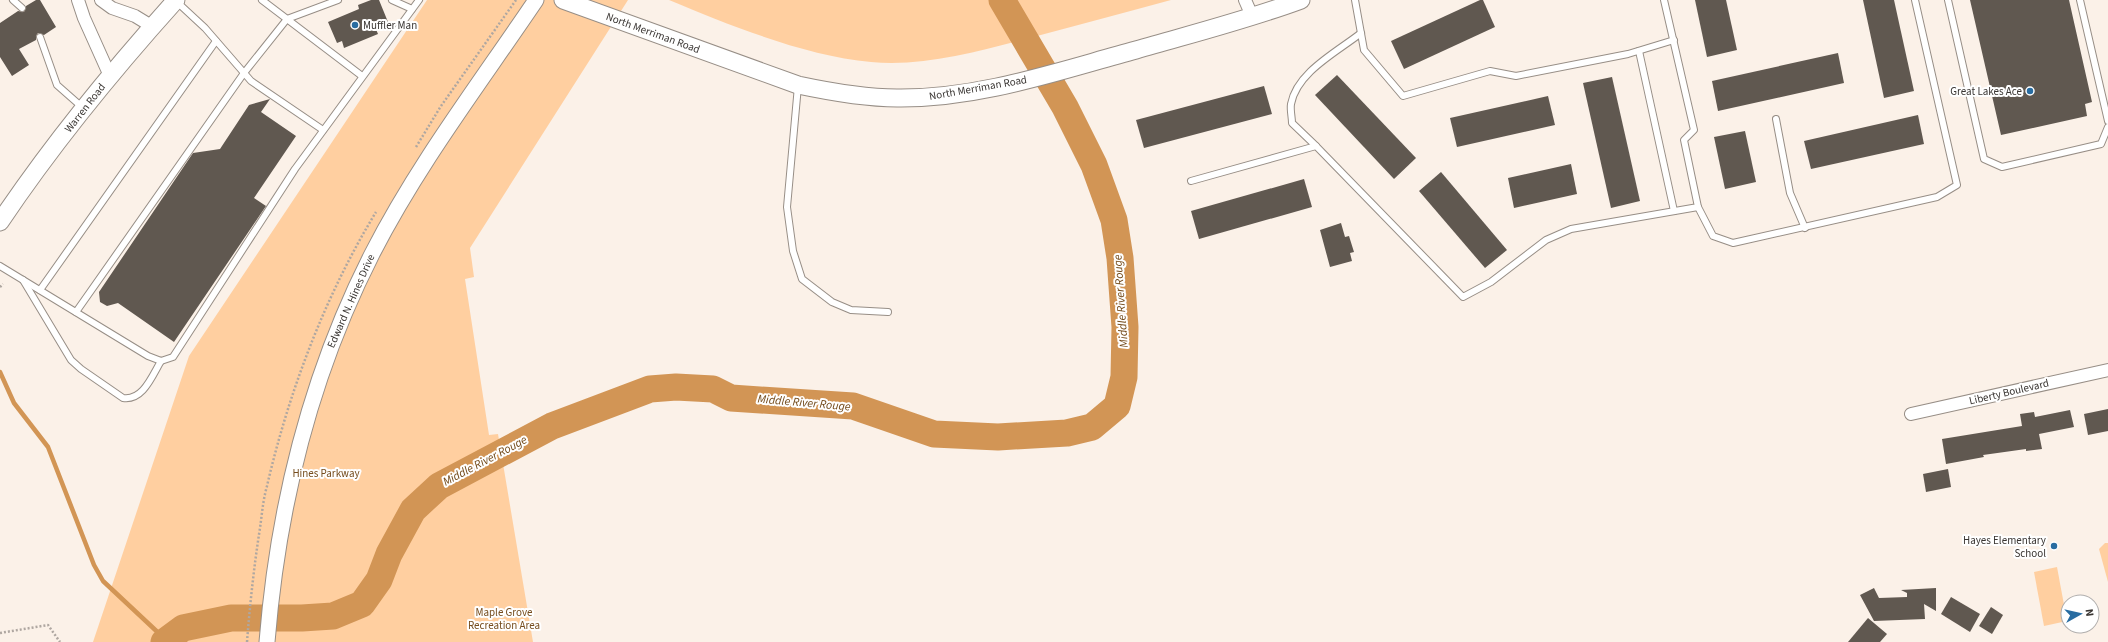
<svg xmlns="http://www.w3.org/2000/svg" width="2108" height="642" font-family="'Source Sans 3',sans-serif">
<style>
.green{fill:#ffcfa0}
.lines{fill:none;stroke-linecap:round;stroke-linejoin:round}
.stream{stroke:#d29555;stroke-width:4.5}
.river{stroke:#d29555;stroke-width:27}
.building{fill:#605850}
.service-casing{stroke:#978e86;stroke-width:8}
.minor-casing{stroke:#978e86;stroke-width:14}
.tertiary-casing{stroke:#978e86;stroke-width:17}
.secondary-casing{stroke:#978e86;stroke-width:19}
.path{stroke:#afa7a1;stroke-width:2.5;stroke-dasharray:2 2;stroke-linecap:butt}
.service{stroke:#fff;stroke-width:6}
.minor{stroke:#fff;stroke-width:12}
.tertiary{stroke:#fff;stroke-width:15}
.secondary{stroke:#fff;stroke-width:17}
.poi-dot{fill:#286ca1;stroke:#fff;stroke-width:1.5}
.labels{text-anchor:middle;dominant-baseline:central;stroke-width:4;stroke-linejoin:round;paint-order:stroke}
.poi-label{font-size:11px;fill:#393532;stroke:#fff;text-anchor:end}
.street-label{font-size:11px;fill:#393532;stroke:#fff}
.park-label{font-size:11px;fill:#764d1e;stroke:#fff}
.water-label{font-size:12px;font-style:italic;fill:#724919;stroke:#fff}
</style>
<rect width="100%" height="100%" fill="#fbf1e8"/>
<g class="green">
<polygon points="427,0 628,0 470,248 474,277 465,279 489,435 498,434 533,642 93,642 189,356"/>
<path d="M669,0H1171C1127,12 1082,24 1037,36C983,50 927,67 871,62C805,56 729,25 669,0Z"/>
<polygon points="2105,543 2108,543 2108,582 2099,549"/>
<polygon points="2057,567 2067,621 2044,626 2034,572"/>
</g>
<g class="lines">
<polyline class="stream" points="0,372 14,403 48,447 94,565 103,581 166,640"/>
<polyline class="river" points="164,642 183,628 231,618 302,618 333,616 362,604 379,580 389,554 413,510 439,486 552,426 650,389 676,387 713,389 731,398 853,406 934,434 998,437 1067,433 1092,427 1117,406 1124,377 1125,327 1120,258 1114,220 1094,165 1065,107 1002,0"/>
</g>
<g class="building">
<polygon points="36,0 40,0 56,27 44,35 38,33 36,36 36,40 19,49 29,65 12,76 0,57 0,23 18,11 24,12 26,6"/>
<polygon points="371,0 379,0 388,22 375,27 378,34 344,48 342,41 337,43 328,22 359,9 358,5"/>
<polygon points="1480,0 1483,0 1495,27 1404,69 1391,41"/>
<polygon points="1695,0 1726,0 1737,50 1707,57"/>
<polygon points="1863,0 1894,0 1914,91 1884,98"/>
<polygon points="1970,0 2069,0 2092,102 2085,104 2087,116 2001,135"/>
<polygon points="1838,53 1844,83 1718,111 1712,81"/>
<polygon points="1337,75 1416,158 1394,179 1315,95"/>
<polygon points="1612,77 1640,201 1611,208 1583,83"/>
<polygon points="1264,86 1272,114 1144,148 1136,120"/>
<polygon points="1548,96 1555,125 1457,147 1450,118"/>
<polygon points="270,99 261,112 296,136 254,198 266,206 174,342 118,303 107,306 100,302 99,292 193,153 220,149 249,105"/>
<polygon points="1918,115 1924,144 1811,169 1804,141"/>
<polygon points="1745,131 1756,182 1725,189 1714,137"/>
<polygon points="1571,164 1577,194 1514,208 1508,178"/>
<polygon points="1441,172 1507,250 1485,268 1419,191"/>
<polygon points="1304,179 1312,207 1199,239 1191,211"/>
<polygon points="1341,223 1345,237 1349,236 1354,252 1350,253 1352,261 1330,267 1320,230"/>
<polygon points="2108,409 2108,431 2088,435 2084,414"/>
<polygon points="2070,410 2074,427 2039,434 2042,449 2026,451 2026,449 1983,455 1984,457 1946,464 1942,439 2022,426 2020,414 2034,412 2035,417"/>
<polygon points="1948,469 1951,487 1926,492 1923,474"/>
<polygon points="1874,588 1879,598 1907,597 1907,593 1901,590 1936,588 1936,611 1924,604 1925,619 1874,621 1860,595"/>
<polygon points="1951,597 1980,614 1970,632 1941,614"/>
<polygon points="1991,607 2003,615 1992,634 1979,626"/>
<polygon points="1868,618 1887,634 1880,642 1848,642"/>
</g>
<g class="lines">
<defs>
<g id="service">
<polyline points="13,0 22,8"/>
<polyline points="262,0 362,76"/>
<polyline points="392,0 412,9"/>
<polyline points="1355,0 1364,50 1403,96 1490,71 1516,76 1628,54 1674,40"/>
<polyline points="1948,0 1984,159 2002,167 2101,144 2108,127"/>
<polyline points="2080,0 2108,121"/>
<polyline points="177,2 205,28 251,81 323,130"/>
<polyline points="40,37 57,85 82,107"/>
<polyline points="1639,51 1674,211"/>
<polyline points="798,86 787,207 793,251 802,279 832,302 851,310 888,312"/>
<polyline points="1776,119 1790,193 1805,228"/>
<path d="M1316,146L1292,123C1292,117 1290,110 1291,104C1297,72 1337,52 1361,33"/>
<polyline points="1191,181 1316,146 1463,297 1491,282 1546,240 1571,229 1698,207 1684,140 1694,130 1664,0"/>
<polyline points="1698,207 1713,236 1733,243 1937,197 1957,185 1915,0"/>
<polyline points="0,266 148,356 161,361 173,357 295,169 419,0"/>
<path d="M23,280L71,360L81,369L123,398C143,401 152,376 161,361"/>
<polyline points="40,290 216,41"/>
<polyline points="76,312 244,73 287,19 338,0"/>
</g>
<g id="minor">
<polyline points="78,0 84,18 110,76"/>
<polyline points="101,0 112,8 135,16 153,27"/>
<polyline points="1245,0 1252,16"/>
<polyline points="1911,414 2108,370"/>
</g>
<path id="tertiary" d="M267,642C278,506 310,376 372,254C418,164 480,83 536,0"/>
<g id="secondary">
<path d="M563,0L798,85C831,92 864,98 897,98C979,99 1058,71 1136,50C1191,34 1247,20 1301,0"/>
<path d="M0,222C53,143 113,70 176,0"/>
</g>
</defs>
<use href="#service" class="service-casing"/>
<use href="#minor" class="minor-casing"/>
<use href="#tertiary" class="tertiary-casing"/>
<use href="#secondary" class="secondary-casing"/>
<g class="path">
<polyline points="416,147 441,106 516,0"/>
<polyline points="0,287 3,284"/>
<polyline points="0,633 48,625 60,642"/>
<path d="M247,642C250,604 254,566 260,528C262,514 263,500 267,486C289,391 325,296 376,212"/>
</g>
<use href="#service" class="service"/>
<use href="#minor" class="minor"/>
<use href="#tertiary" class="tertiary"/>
<use href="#secondary" class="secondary"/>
</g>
<g class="poi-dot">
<circle cx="355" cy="25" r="4"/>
<circle cx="2030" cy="91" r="4"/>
<circle cx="2054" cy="546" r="4"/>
</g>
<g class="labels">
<g class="poi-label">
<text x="363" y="25" text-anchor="start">Muffler Man</text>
<text x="2022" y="91">Great Lakes Ace</text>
<text x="2046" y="540">Hayes Elementary<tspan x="2046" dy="13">School</tspan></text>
</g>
<g class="street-label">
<text transform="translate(653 33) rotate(20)">North Merriman Road</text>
<text transform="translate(978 88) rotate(-10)">North Merriman Road</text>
<text transform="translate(85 108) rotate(-52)">Warren Road</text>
<text transform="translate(351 301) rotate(-66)">Edward N. Hines Drive</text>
<text transform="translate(2009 392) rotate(-13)">Liberty Boulevard</text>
</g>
<g class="park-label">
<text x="326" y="473">Hines Parkway</text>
<text x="504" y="612">Maple Grove<tspan x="504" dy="13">Recreation Area</tspan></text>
</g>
<g class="water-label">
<text transform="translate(1121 301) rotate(-94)">Middle River Rouge</text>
<text transform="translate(804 403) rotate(5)">Middle River Rouge</text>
<text transform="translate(485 461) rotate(-28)">Middle River Rouge</text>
</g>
</g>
<g transform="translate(2080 614) rotate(82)"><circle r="19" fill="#ffffff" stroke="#b0aead"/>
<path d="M0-3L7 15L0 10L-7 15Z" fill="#286ca1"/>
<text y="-6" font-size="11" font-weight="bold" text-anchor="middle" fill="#393532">N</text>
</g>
</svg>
